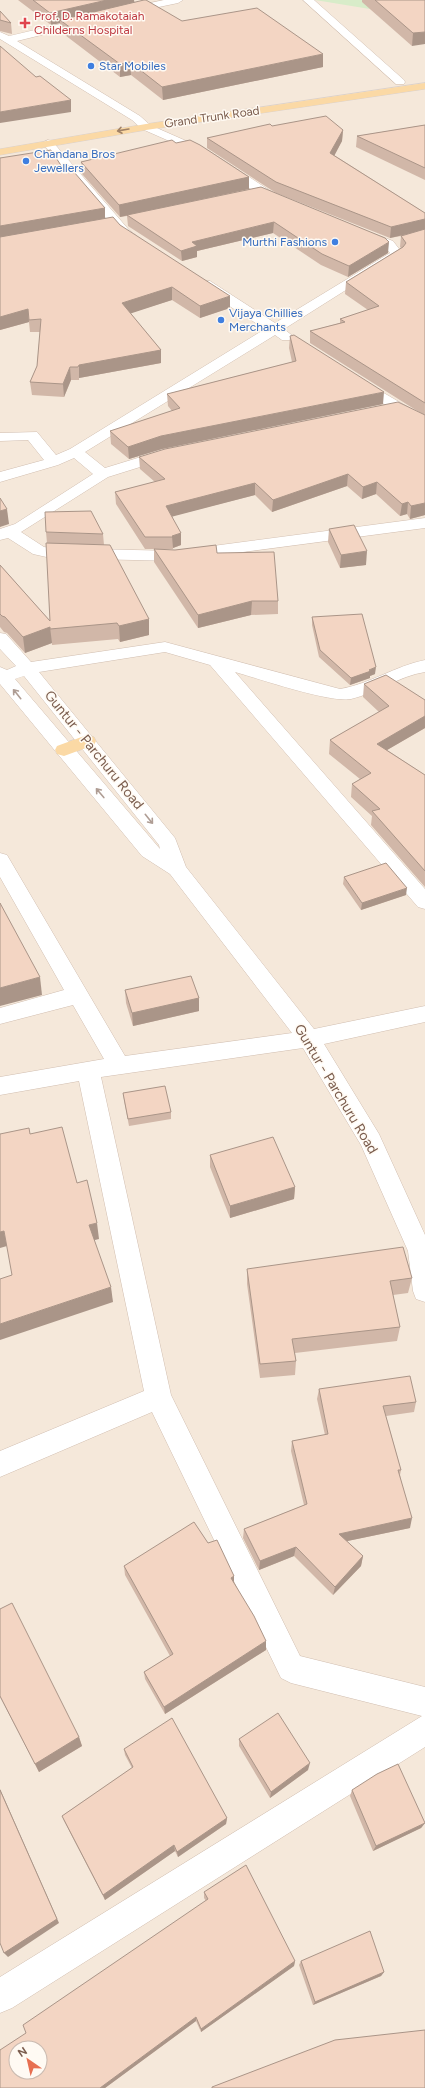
<svg xmlns="http://www.w3.org/2000/svg" width="425" height="2088" font-family="Figtree,sans-serif">
<style>
.residential{fill:#f5e8da;fill-rule:evenodd}
.green{fill:#d8ecc9}
.lines{fill:none;stroke-linecap:round;stroke-linejoin:round}
.minor-casing{stroke:#d1beb0;stroke-width:1}
.major-casing{stroke:#dad1cd;stroke-width:1}
.minor{fill:#fff;fill-rule:evenodd}
.major{fill:#fbd9a5;fill-rule:evenodd}
.wall{fill:#d1b7a8}
.shaded-wall{fill:#aa9588}
.building{fill:#f3d5c3;stroke:#aa9588;fill-rule:evenodd}
.oneway{stroke:#a18267}
.oneway2{stroke:#af9d94}
.health-dot{fill:#e0444e;stroke:#fffaf3;stroke-width:1.5}
.shop-dot{fill:#3f7fe0;stroke:#fffaf3;stroke-width:1.5}
.labels{text-anchor:middle;dominant-baseline:central;stroke-width:3;stroke-linejoin:round;paint-order:stroke}
.far-health-label{font-size:12px;fill:#be3a42;stroke:#fffaf3;text-anchor:start}
.far-shop-label{font-size:12px;fill:#366cbe;stroke:#fffaf3;text-anchor:start}
.far-street-label{font-size:12px;fill:#7a5c4d;stroke:#fffaf3}
.street-label{font-size:14px;fill:#7a5c4d;stroke:#fffaf3}
</style>
<rect width="100%" height="100%" fill="#fdf6ec"/>
<path class="residential" d="M0,0H425V2088H0ZM16,2048H40V2072H16Z"/>
<polygon class="green" points="315,0 374,0 362,2 376,10"/>
<g class="lines">
<defs>
<g id="minor">
<polygon points="164,0 183,0 178,3 125,14 120,11 122,9"/>
<polygon points="303,0 314,0 404,80 405,82 404,84 396,84"/>
<polygon points="90,17 94,18 94,22 17,41 140,116 150,125 209,151 275,194 289,202 287,205 283,206 267,200 201,155 142,129 132,120 0,39 0,32 9,36"/>
<polygon points="48,140 52,141 129,230 138,237 136,240 128,240 121,236 44,145 42,143"/>
<polygon points="361,229 393,241 403,254 284,329 294,337 292,340 282,340 275,335 85,452 105,468 167,449 172,451 175,454 172,457 108,477 21,532 44,547 51,548 175,551 425,518 425,528 175,561 51,558 33,554 8,538 0,540 0,529 15,524 93,474 74,458 58,465 0,482 0,472 44,460 28,440 0,441 0,433 37,432 56,455 70,449 265,329 200,287 198,284 200,281 210,281 275,323 390,253 385,247 357,236 355,233 357,230"/>
<polygon points="358,378 425,417 425,427 420,426 353,385 351,382 353,379"/>
<path d="M0,633L6,634L31,662L165,642L340,689C370,684 395,666 425,660V672C399,676 377,693 351,699C330,703 260,679 235,672L425,889V909L418,907L210,665L165,652L39,672L175,838L186,867L314,1029L425,1006V1022L324,1044L379,1134L425,1235V1302L416,1299L413,1291L408,1251L361,1145L303,1048L101,1077L171,1395L300,1656L425,1687V1747L12,2008L0,2013V1977L422,1716L291,1683L281,1678L152,1412L0,1477V1451L144,1391L79,1081L0,1095V1077L104,1059L73,1005L0,1024V1008L64,990L0,877V853L7,855L125,1056L292,1033L170,874L142,856L0,684V667L7,670L16,666L0,649ZM24,676L159,845L160,849L15,679Z"/>
</g>
<g id="major">
<polygon points="425,83 425,89 146,130 0,155 0,149 146,124"/>
<polygon points="87,735 94,737 96,741 94,745 64,756 57,754 55,750 57,746"/>
</g>
</defs>
<use href="#minor" class="minor-casing"/>
<use href="#major" class="major-casing"/>
<use href="#minor" class="minor"/>
<use href="#major" class="major"/>
</g>
<g class="wall">
<polygon points="18,0 134,0 134,2 182,21 323,67 163,100 131,75 120,77 61,32 60,23 51,25"/>
<polygon points="362,0 425,0 412,46 362,2"/>
<polygon points="0,11 11,23 12,34 0,31"/>
<polygon points="425,125 425,180 356,147 357,136"/>
<polygon points="272,126 343,130 342,141 334,155 425,213 425,515 410,519 407,514 400,516 376,494 362,499 347,486 272,512 255,495 172,516 181,545 173,548 173,549 145,549 116,504 115,492 155,482 140,469 139,457 422,414 310,343 310,331 340,323 340,319 368,310 345,294 346,282 401,248 400,247 401,236 390,238 276,193 207,148 207,138"/>
<polygon points="176,143 249,177 249,189 188,203 261,187 388,253 348,277 321,265 273,233 197,251 197,257 182,261 128,226 127,216 120,217 82,174 81,162"/>
<polygon points="0,158 62,167 105,208 105,218 120,225 230,308 200,318 172,300 130,313 161,350 161,363 79,378 79,380 71,380 64,397 32,395 30,382 37,366 40,332 30,332 29,322 0,330"/>
<polygon points="290,336 383,404 162,449 129,459 111,444 110,431 172,411 168,406 167,394 292,362 289,348"/>
<polygon points="329,529 366,565 340,568 328,542"/>
<polygon points="46,532 103,534 104,545 149,635 120,642 118,639 52,645 52,643 25,653 7,633 4,632 0,627 0,565 50,621 47,543"/>
<polygon points="154,549 217,553 278,601 278,614 251,615 198,628 154,562"/>
<polygon points="312,617 375,674 370,676 370,678 350,685 319,657 312,625"/>
<polygon points="364,684 425,700 425,728 387,750 425,775 425,887 371,825 372,816 351,797 352,784 360,779 329,754 330,740 379,712 363,697"/>
<polygon points="344,877 406,895 361,910 343,884"/>
<polygon points="125,990 199,998 199,1011 133,1026 126,1003"/>
<polygon points="123,1093 171,1112 171,1119 129,1126 124,1100"/>
<polygon points="210,1155 295,1187 294,1199 230,1218 210,1167"/>
<polygon points="247,1269 412,1278 408,1293 393,1295 400,1327 397,1341 295,1353 296,1361 295,1375 260,1378 247,1284"/>
<polygon points="319,1389 416,1402 414,1412 386,1416 401,1470 400,1475 410,1528 347,1541 363,1556 361,1566 333,1595 294,1556 259,1570 243,1538 244,1529 304,1505 291,1451 292,1441 325,1435 317,1399"/>
<polygon points="208,1543 234,1576 234,1583 266,1650 165,1714 145,1679 144,1672 170,1656 125,1575 124,1566"/>
<polygon points="0,1609 79,1737 82,1746 39,1772 0,1697"/>
<polygon points="239,1739 308,1770 270,1798 239,1746"/>
<polygon points="124,1749 227,1818 226,1824 178,1857 175,1851 105,1900 64,1821 62,1816 132,1768 125,1755"/>
<polygon points="352,1790 425,1823 421,1828 373,1851 350,1796"/>
<polygon points="204,1892 295,1961 294,1966 201,2032 196,2021 105,2088 0,2088 26,2033 206,1901 204,1898"/>
<polygon points="301,1961 384,1972 381,1976 313,2005 299,1965"/>
</g>
<g class="shaded-wall">
<polygon points="107,0 134,0 135,5 60,20 60,23 51,25 50,13"/>
<polygon points="425,32 425,44 412,46 413,33"/>
<polygon points="323,54 323,67 163,100 162,87"/>
<polygon points="130,62 131,75 120,77 120,64"/>
<polygon points="71,100 71,112 0,123 0,112"/>
<polygon points="343,130 342,141 330,164 330,153"/>
<polygon points="249,177 249,189 120,217 119,205"/>
<polygon points="105,208 105,220 0,238 0,226"/>
<polygon points="425,219 425,230 390,238 391,227"/>
<polygon points="274,222 273,233 197,251 197,257 182,261 181,251 192,242"/>
<polygon points="389,242 388,253 348,277 349,266"/>
<polygon points="172,287 172,300 123,316 122,303"/>
<polygon points="230,296 230,308 200,318 200,306"/>
<polygon points="28,309 29,322 0,330 0,317"/>
<polygon points="161,350 161,363 79,378 79,380 79,365"/>
<polygon points="70,367 71,380 64,397 63,384"/>
<polygon points="384,392 383,404 162,449 129,459 128,447 161,436"/>
<polygon points="348,474 347,486 272,512 273,500"/>
<polygon points="377,482 376,494 362,499 363,487"/>
<polygon points="255,483 255,495 167,518 166,506"/>
<polygon points="408,502 407,514 400,516 402,504"/>
<polygon points="425,503 425,515 410,519 411,506"/>
<polygon points="7,509 9,524 0,527 0,511"/>
<polygon points="181,533 181,545 173,548 172,536"/>
<polygon points="367,551 366,565 340,568 341,555"/>
<polygon points="252,601 251,615 198,628 198,615"/>
<polygon points="149,619 149,635 120,642 119,626"/>
<polygon points="50,627 52,643 25,653 23,637"/>
<polygon points="376,667 375,674 370,676 370,678 350,685 351,678"/>
<polygon points="425,716 425,728 375,757 377,744"/>
<polygon points="407,888 406,895 361,910 362,903"/>
<polygon points="40,977 42,995 0,1006 0,988"/>
<polygon points="199,998 199,1011 133,1026 132,1013"/>
<polygon points="295,1187 294,1199 230,1218 230,1206"/>
<polygon points="97,1223 99,1239 91,1241 89,1225"/>
<polygon points="4,1231 7,1246 0,1248 0,1232"/>
<polygon points="111,1287 113,1302 0,1340 0,1324"/>
<polygon points="412,1518 410,1528 338,1543 339,1534"/>
<polygon points="296,1547 294,1556 259,1570 260,1561"/>
<polygon points="363,1556 361,1566 333,1595 335,1587"/>
<polygon points="234,1576 234,1585 231,1578"/>
<polygon points="266,1641 266,1650 165,1714 164,1707"/>
<polygon points="79,1737 82,1746 39,1772 35,1764"/>
<polygon points="310,1763 308,1770 270,1798 271,1792"/>
<polygon points="0,1789 59,1923 8,1957 4,1953"/>
<polygon points="227,1818 226,1824 178,1857 177,1852"/>
<polygon points="425,1823 421,1828 373,1851 376,1846"/>
<polygon points="174,1845 175,1851 105,1900 103,1895"/>
<polygon points="295,1961 294,1966 201,2032 201,2029"/>
<polygon points="384,1972 381,1976 313,2005 315,2002"/>
<polygon points="196,2017 196,2021 105,2088 100,2088"/>
</g>
<g class="building">
<polygon points="33,0 107,0 50,13"/>
<polygon points="144,0 146,0 182,21 257,8 323,54 162,87 130,62 120,64 60,20"/>
<polygon points="375,0 425,0 425,32 413,33"/>
<polygon points="0,11 11,23 0,20"/>
<polygon points="0,46 36,77 40,76 71,100 0,112"/>
<polygon points="326,116 343,130 330,153 425,213 425,219 391,227 276,182 207,138 270,124 272,126"/>
<polygon points="425,125 425,168 357,136"/>
<polygon points="172,140 176,143 190,140 200,145 249,177 119,205 81,162"/>
<polygon points="51,150 62,167 68,165 105,208 0,226 0,158"/>
<polygon points="261,187 385,238 389,242 349,266 322,254 274,222 192,242 197,246 181,251 127,215"/>
<polygon points="113,217 120,225 230,296 200,306 172,287 122,303 161,350 79,365 78,367 70,367 63,384 30,382 37,366 41,319 29,320 28,309 0,317 0,237"/>
<polygon points="425,229 425,403 310,331 345,322 340,319 379,306 346,282 403,247 406,243 401,236"/>
<polygon points="294,335 384,392 161,436 128,447 110,431 180,408 167,394 296,361 290,336"/>
<polygon points="398,402 425,415 425,503 411,506 408,502 402,504 377,482 363,487 348,474 273,500 255,483 166,506 181,533 172,536 173,537 145,537 115,492 165,479 139,457 165,449"/>
<polygon points="0,498 7,509 0,511"/>
<polygon points="91,511 103,534 46,532 45,512"/>
<polygon points="354,525 367,551 341,555 329,529"/>
<polygon points="46,543 110,545 149,619 119,626 117,623 50,629 50,627 23,637 5,617 2,616 0,614 0,565 50,621"/>
<polygon points="216,545 217,553 274,552 278,601 252,601 198,615 154,549 175,550"/>
<polygon points="362,614 376,667 369,670 371,671 351,678 320,650 312,617"/>
<polygon points="386,675 425,700 425,716 377,744 425,775 425,871 372,811 380,809 352,784 371,773 330,740 389,706 364,684"/>
<polygon points="386,863 407,888 362,903 344,877"/>
<polygon points="0,903 40,977 0,988"/>
<polygon points="191,976 199,998 132,1013 125,990"/>
<polygon points="165,1086 171,1112 128,1119 123,1093"/>
<polygon points="62,1127 77,1183 87,1180 97,1223 89,1225 111,1287 0,1324 0,1279 12,1275 4,1231 0,1232 0,1134 29,1128 30,1134"/>
<polygon points="273,1137 295,1187 230,1206 210,1155"/>
<polygon points="403,1247 412,1278 390,1281 400,1327 292,1339 296,1361 260,1364 247,1269"/>
<polygon points="410,1376 416,1402 383,1406 401,1470 398,1470 412,1518 339,1534 363,1556 335,1587 296,1547 260,1561 244,1529 307,1504 292,1441 328,1434 319,1389"/>
<polygon points="194,1522 208,1543 217,1540 234,1576 231,1578 254,1616 266,1641 164,1707 144,1672 173,1654 124,1566"/>
<polygon points="12,1603 79,1737 35,1764 0,1696 0,1609"/>
<polygon points="278,1713 310,1763 271,1792 239,1739"/>
<polygon points="172,1718 227,1818 177,1852 174,1845 103,1895 62,1816 133,1767 124,1749"/>
<polygon points="398,1764 425,1823 376,1846 352,1790 377,1774"/>
<polygon points="0,1790 57,1919 4,1953 0,1943"/>
<path d="M246,1865L295,1961L201,2029L196,2017L100,2088H0V2050L26,2033L23,2025L208,1899L204,1892ZM16,2048H40V2072H16Z"/>
<polygon points="370,1931 384,1972 315,2002 301,1961"/>
<polygon points="425,2030 425,2088 212,2088 212,2087 335,2040"/>
</g>
<defs><path id="oneway-shaft" d="M-6 0H5M1.5-3L5.5 0L1.5 3" fill="none" stroke-width="1.6" stroke-linecap="round" stroke-linejoin="round"/></defs>
<use class="oneway" href="#oneway-shaft" transform="translate(123 130) rotate(170)"/>
<g class="oneway2">
<use href="#oneway-shaft" transform="translate(17 694) rotate(-129)"/>
<use href="#oneway-shaft" transform="translate(100 793) rotate(-130)"/>
<use href="#oneway-shaft" transform="translate(149 819) rotate(51)"/>
</g>
<path class="health-dot" d="M23 17h4v4h4v4h-4v4h-4v-4h-4v-4h4z"/>
<g class="shop-dot">
<circle cx="91" cy="66" r="4"/>
<circle cx="26" cy="161" r="4"/>
<circle cx="335" cy="242" r="4"/>
<circle cx="221" cy="320" r="4"/>
</g>
<g class="labels">
<g class="far-health-label">
<text x="34" y="16">Prof. D. Ramakotaiah<tspan x="34" dy="14">Childerns Hospital</tspan></text>
</g>
<g class="far-shop-label">
<text x="99" y="66">Star Mobiles</text>
<text x="34" y="154">Chandana Bros<tspan x="34" dy="14">Jewellers</tspan></text>
<text x="327" y="242" text-anchor="end">Murthi Fashions</text>
<text x="229" y="313">Vijaya Chillies<tspan x="229" dy="14">Merchants</tspan></text>
</g>
<g class="far-street-label">
<text transform="translate(212 117) rotate(-8)">Grand Trunk Road</text>
</g>
<g class="street-label">
<text transform="translate(94 750) rotate(51)">Guntur - Parchuru Road</text>
<text transform="translate(336 1089) rotate(59)">Guntur - Parchuru Road</text>
</g>
</g>
<g transform="translate(28 2060) rotate(326)"><circle r="19" fill="#fffaf3" stroke="#cabbb1"/>
<path d="M0-3L7 15L0 10L-7 15Z" fill="#e76f51"/>
<text y="-6" font-size="11" font-weight="bold" text-anchor="middle" fill="#7a5c4d">N</text>
</g>
</svg>
